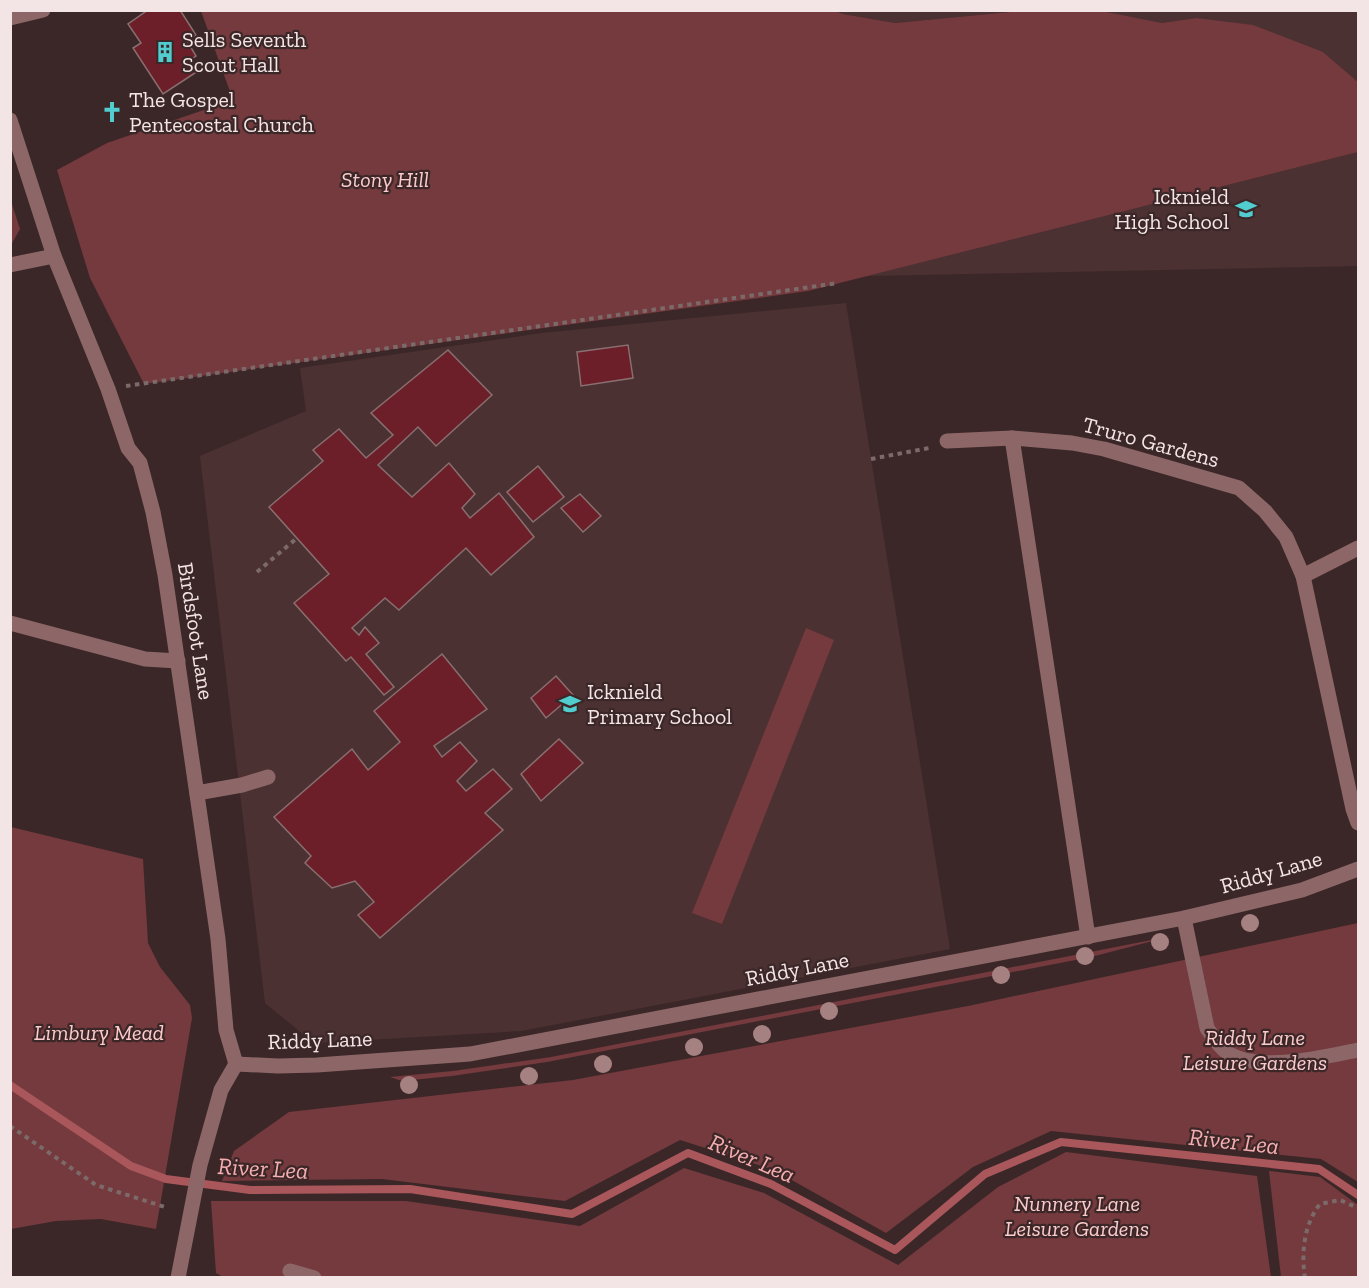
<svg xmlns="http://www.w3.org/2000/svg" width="1369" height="1288" font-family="'Zilla Slab',serif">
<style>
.built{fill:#4c3132}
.green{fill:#743a3e}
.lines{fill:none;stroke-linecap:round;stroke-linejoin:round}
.stream{stroke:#aa575c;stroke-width:8}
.building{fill:#6c1f29;stroke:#886f70;stroke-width:1.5}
.path{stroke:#7c6a6a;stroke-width:4;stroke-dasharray:4.5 4.5;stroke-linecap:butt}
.minor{stroke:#8d6768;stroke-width:15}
.tree{fill:#a68182}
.labels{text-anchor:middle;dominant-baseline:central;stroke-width:4.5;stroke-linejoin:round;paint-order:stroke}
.poi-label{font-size:22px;fill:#f3e5e5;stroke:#3c2728;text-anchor:start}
.park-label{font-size:22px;font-style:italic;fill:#fccbcc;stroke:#3c2728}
.street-label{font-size:22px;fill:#f3e5e5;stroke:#3c2728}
.water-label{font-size:24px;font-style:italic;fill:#f5aeb0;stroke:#3c2728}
</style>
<rect width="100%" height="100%" fill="#3c2728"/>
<g class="built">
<polygon points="835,11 1021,11 895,23 843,14"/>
<polygon points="1096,11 1358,11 1358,82 1323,52 1196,18 1162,23"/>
<polygon points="1358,152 1358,266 866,276"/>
<polygon points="846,303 950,949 521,1031 314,1043 265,1003 200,456 306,411 300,368 542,333"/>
</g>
<g class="green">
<polygon points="835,11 843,14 895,23 1021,11 1096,10 1162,23 1196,18 1253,25 1323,52 1358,82 1358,152 808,291 144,384 90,278 57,170 107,143 233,100 201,11"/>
<polygon points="11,201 20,229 11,245 10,245"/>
<polygon points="806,628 834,640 722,924 692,913"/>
<polygon points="11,827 143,859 148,943 160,967 190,1005 192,1018 156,1229 101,1219 56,1221 11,1229"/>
<polygon points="1358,923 1358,1182 1321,1159 1051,1131 973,1167 886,1233 774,1170 680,1140 565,1201 382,1179 222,1181 234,1151 289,1112 573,1080 968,1006"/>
<polygon points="1172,936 1091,957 547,1062 452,1076 402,1081 390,1077 453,1071 551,1057"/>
<polygon points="1066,1152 1257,1176 1271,1277 223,1277 216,1273 211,1201 406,1201 580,1226 684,1168 764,1193 898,1265 998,1187"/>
<polygon points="1269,1171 1320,1177 1358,1205 1358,1277 1281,1277"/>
</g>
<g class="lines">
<polyline class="stream" points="10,1085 131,1166 166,1179 250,1190 410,1189 572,1214 688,1153 771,1184 895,1250 985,1174 1061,1142 1319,1169 1358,1195"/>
</g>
<g class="building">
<polygon points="148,10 180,10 196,35 187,41 196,56 190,60 198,71 163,94 133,48 141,43 128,24"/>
<polygon points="628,345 633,378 581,386 577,352"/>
<polygon points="448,350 492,395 436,446 418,427 378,465 412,497 449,463 475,494 462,508 470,518 499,493 534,537 491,575 466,548 399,610 385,598 352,628 359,635 365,627 379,643 366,654 394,687 384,695 351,657 346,661 294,603 329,574 269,507 323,461 313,450 339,429 366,458 393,435 371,413"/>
<polygon points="538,466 564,497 533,522 507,492"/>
<polygon points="580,494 601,516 583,532 561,508"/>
<polygon points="442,654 487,709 434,746 442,757 460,742 477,761 457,781 466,791 493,769 512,789 485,813 503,830 380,938 358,915 374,902 355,881 332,888 305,863 311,856 274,817 352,749 368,770 400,742 374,711"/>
<polygon points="556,676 573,695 546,718 531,698"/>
<polygon points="559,739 583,763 541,801 521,774"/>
</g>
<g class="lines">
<g class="path">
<polyline points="126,386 838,283"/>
<polyline points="871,459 929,448"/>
<polyline points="257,572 297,538"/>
<polyline points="10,1126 96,1185 168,1208"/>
<path d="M1305,1278C1301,1253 1304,1224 1320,1204L1340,1200L1358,1208"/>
</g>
<g class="minor">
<polyline points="10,18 43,10"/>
<polyline points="10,120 54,256 108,389 128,448 140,463 153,512 165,575 218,939 226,1030 236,1064 221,1090 200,1165 178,1278"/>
<polyline points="10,265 54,256"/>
<polyline points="947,441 1012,438"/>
<polyline points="1303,576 1358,548"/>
<polyline points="10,623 145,659 178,661"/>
<polyline points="197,793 242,785 268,777"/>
<path d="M1184,918L1207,1028C1213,1037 1219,1047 1228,1053C1260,1073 1323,1057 1358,1050"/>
<polyline points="1088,937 1012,438 1072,443 1104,449 1239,488 1265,511 1286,537 1303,576 1353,809 1358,823"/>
<polyline points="236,1064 278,1066 317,1065 470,1054 1184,918 1302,890 1358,869"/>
<polyline points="290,1271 314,1278"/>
</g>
</g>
<g class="tree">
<circle cx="1250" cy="923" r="9"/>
<circle cx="1160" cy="942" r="9"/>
<circle cx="1085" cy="956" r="9"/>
<circle cx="1001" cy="975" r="9"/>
<circle cx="829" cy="1011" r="9"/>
<circle cx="762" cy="1034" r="9"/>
<circle cx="694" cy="1047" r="9"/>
<circle cx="603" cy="1064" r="9"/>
<circle cx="529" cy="1076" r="9"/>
<circle cx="409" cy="1085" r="9"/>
</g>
<defs>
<symbol id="building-bare" viewBox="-9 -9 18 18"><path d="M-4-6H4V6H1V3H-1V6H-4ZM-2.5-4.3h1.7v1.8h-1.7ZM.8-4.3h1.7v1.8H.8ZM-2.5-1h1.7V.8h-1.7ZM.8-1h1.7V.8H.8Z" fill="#52cdcf" stroke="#3c2728" stroke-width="2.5" paint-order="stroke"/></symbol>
<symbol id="church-bare" viewBox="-9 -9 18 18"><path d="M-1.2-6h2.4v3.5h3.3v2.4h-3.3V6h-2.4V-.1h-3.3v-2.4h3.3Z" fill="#52cdcf" stroke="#3c2728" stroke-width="2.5" paint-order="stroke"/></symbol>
<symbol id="school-bare" viewBox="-9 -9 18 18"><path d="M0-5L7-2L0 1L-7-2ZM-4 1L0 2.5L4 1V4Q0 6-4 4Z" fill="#52cdcf" stroke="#3c2728" stroke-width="2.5" paint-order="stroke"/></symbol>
</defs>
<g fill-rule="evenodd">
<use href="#building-bare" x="150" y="37" width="30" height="30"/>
<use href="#church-bare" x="97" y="97" width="30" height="30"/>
<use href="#school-bare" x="1231" y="194" width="30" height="30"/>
<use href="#school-bare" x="555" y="689" width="30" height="30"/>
</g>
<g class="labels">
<g class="poi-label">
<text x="182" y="39">Sells Seventh<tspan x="182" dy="25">Scout Hall</tspan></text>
<text x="129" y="99">The Gospel<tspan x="129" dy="25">Pentecostal Church</tspan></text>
<text x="1229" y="196" text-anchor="end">Icknield<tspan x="1229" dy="25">High School</tspan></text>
<text x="587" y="691">Icknield<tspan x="587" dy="25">Primary School</tspan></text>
</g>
<g class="park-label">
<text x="385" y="179">Stony Hill</text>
<text x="99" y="1032">Limbury Mead</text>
<text x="1255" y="1037">Riddy Lane<tspan x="1255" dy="25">Leisure Gardens</tspan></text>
<text x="1077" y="1203">Nunnery Lane<tspan x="1077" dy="25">Leisure Gardens</tspan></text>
</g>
<g class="street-label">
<text transform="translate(1151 442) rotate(15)">Truro Gardens</text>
<text transform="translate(196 631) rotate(81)">Birdsfoot Lane</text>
<text transform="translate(1271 872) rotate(-16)">Riddy Lane</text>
<text transform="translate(797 969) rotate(-11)">Riddy Lane</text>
<text transform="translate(320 1040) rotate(-2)">Riddy Lane</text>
</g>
<g class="water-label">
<text transform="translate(1234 1141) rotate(6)">River Lea</text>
<text transform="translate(752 1158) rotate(23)">River Lea</text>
<text transform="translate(263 1168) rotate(3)">River Lea</text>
</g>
</g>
<rect width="1369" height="1288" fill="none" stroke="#f3e5e5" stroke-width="24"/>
</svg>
